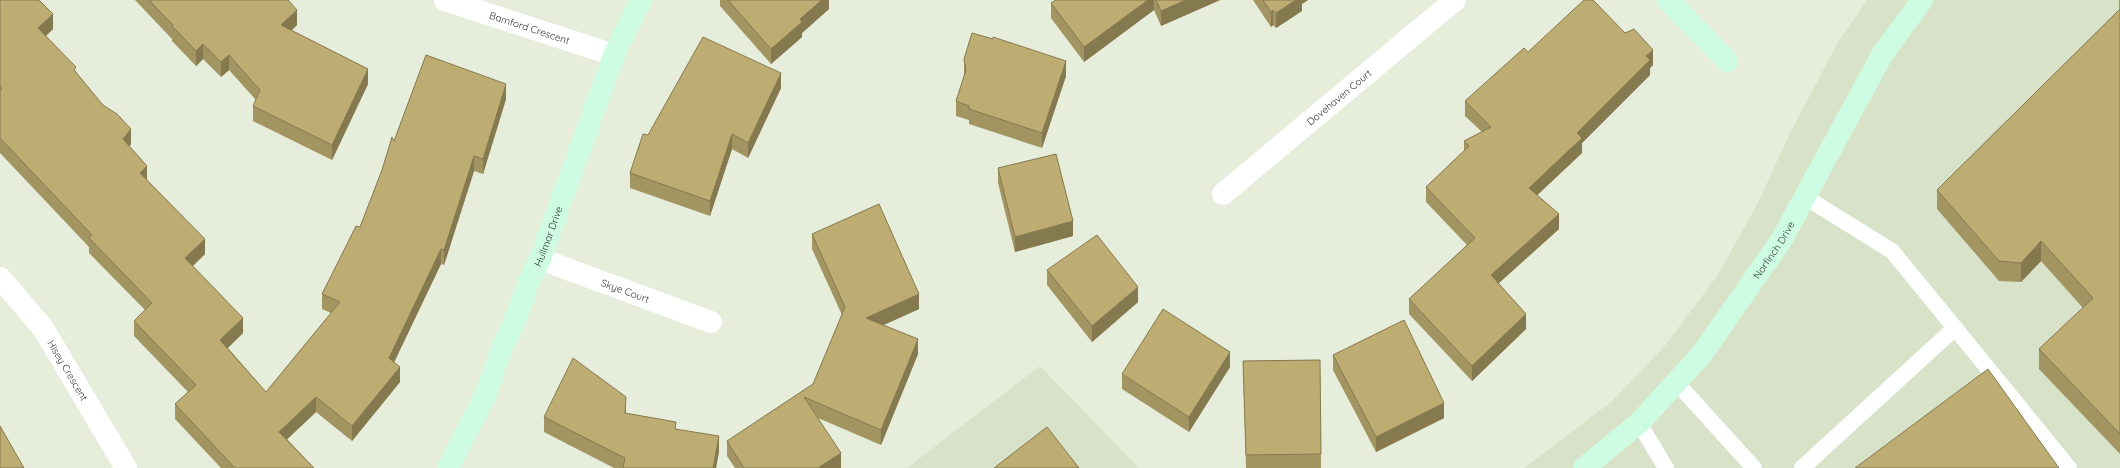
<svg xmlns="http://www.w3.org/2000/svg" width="2120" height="468" font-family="Quicksand,sans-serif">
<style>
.built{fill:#d8e2c9}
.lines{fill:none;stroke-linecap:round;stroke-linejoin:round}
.lane{stroke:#fff;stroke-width:16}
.street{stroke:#fff;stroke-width:22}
.secondary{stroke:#cefce2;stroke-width:22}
.wall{fill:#a39562}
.shaded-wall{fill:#857950}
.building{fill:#bead72;stroke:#857950}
.labels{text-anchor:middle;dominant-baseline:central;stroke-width:3;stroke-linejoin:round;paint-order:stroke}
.street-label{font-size:10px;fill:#32352e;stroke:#e6eddb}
</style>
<rect width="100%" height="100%" fill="#e6eddb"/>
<g class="built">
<polygon points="1867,0 2120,0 2120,468 1524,468 1611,402 1664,347 1717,276 1757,205 1790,133 1837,44"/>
<polygon points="1040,366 1139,468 907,468"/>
</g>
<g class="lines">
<g class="lane">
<polyline points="1955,328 2069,468"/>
<polyline points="1676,382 1754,468"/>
<polyline points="1639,423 1666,468"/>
<polyline points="1802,468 1955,328 1892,251 1805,197"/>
</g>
<g class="street">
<path id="s1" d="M445,0L614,55"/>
<path id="s2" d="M1223,194L1455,0"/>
<path id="s3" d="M540,259L711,322"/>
<path id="s4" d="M0,278L43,328L126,468"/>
</g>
<g class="secondary">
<polyline points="1668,0 1727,61"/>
<path id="s5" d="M448,468L486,394L502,348L513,326L529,281L540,259L614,55L641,0"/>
<path id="s6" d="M1584,468L1639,423L1702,354L1782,239L1882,55L1922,0"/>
</g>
</g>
<g class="wall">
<polygon points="0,0 53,29 46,36 76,72 131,144 129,146 147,180 205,254 193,266 243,333 228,348 266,392 331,313 322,309 322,294 360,227 394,141 506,99 483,174 474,171 444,265 441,264 394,362 400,382 352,441 316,412 287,439 314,468 221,468 175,419 175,404 188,392 134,336 134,321 145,310 89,253 89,247 0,153"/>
<polygon points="135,0 288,0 297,25 291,31 368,84 332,160 253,121 253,106 256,100 229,70 221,77 203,59 196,66 172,41 172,39"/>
<polygon points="720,0 829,0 829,9 802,33 802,37 771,64 720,6"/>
<polygon points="1056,0 1220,0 1161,26 1154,10 1084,62 1051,18 1051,3"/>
<polygon points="1253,0 1308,0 1302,4 1302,11 1276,28 1273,25 1271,27"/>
<polygon points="2119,0 2120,0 2120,454 2039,369 2039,349 2083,308 2041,261 2021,282 1999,281 1937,209 1937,190 2119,10"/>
<polygon points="1528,52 1653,65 1650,68 1650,75 1582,143 1582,153 1537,195 1559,229 1498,284 1526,329 1472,381 1409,314 1409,299 1467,245 1426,202 1426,187 1464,151 1464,141 1482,132 1465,116 1465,101"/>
<polygon points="964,59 1066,76 1042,148 969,124 969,120 956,116 956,101 964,76"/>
<polygon points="781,88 748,158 732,149 710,216 630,188 630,173 648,135"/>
<polygon points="998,168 1073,236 1015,252 998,183"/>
<polygon points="812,234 919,309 883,325 918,354 881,445 818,418 841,468 735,468 727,456 727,441 813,384 842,315 812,249"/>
<polygon points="1047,270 1138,302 1092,342 1047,285"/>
<polygon points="1333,355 1444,418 1376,452 1333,370"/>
<polygon points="1320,360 1321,468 1246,468 1243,361"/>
<polygon points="1230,367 1189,432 1122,389 1122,374"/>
<polygon points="626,414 676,429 719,451 716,468 614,468 544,432 544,417"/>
</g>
<g class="shaded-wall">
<polygon points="822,0 829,0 829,9 802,33 802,37 771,64 771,49 800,19"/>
<polygon points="1148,0 1154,0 1154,10 1084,62 1084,47"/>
<polygon points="1186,0 1220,0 1161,26 1161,11"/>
<polygon points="1296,0 1308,0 1302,4 1302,11 1276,28 1276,13"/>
<polygon points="297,10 297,25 281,40 281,25"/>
<polygon points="1273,10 1273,25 1271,27 1271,12"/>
<polygon points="53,14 53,29 38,43 38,28"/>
<polygon points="203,44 203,59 196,66 196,51"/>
<polygon points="1653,50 1653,65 1650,68 1650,75 1582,143 1582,153 1529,203 1529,188 1577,133 1646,56"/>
<polygon points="229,55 229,70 221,77 221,62"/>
<polygon points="1066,61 1066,76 1042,148 1042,133"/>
<polygon points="368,69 368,84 332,160 332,145"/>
<polygon points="781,73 781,88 748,158 748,143"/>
<polygon points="506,84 506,99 483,174 483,159"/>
<polygon points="131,129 131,144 123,154 123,139"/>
<polygon points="732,134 732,149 710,216 710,201"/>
<polygon points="474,156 474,171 444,265 444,250"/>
<polygon points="147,166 147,181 140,173"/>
<polygon points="1559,214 1559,229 1491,290 1491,275"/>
<polygon points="1073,221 1073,236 1015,252 1015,237"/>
<polygon points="205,239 205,254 185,273 185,258"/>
<polygon points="2041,241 2041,261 2021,282 2021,263"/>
<polygon points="441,249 441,264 389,373 389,358"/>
<polygon points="1138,287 1138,302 1092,342 1092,326"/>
<polygon points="919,294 919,309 866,333 866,318"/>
<polygon points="1526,314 1526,329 1472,381 1472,366"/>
<polygon points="243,318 243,333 220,355 220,340"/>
<polygon points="918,339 918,354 881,445 881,430"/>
<polygon points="1230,352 1230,367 1189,432 1189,417"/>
<polygon points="400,367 400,382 352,441 352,426"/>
<polygon points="316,397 316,412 279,447 279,432"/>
<polygon points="626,397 626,412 625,428 625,413"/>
<polygon points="1444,403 1444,418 1376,452 1376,437"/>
<polygon points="719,436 719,451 716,468 713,468"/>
<polygon points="841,453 841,468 818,468"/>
</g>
<g class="building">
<polygon points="0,0 39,0 53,14 38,28 76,67 74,70 103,105 117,114 131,129 123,139 147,166 140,173 205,239 185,258 243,318 220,340 266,392 340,302 322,294 356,226 360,227 382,170 392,137 394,141 426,55 506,84 483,159 474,156 444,250 441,249 389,358 400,367 352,426 316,397 279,432 314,468 235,468 175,404 196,385 134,321 152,303 89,238 92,235 0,138 0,91 2,89 0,86"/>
<polygon points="149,0 288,0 297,10 281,25 368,69 332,145 253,106 260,90 229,55 221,62 203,44 196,51 172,26 173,25"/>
<polygon points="728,0 822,0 800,19 802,22 771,49"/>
<polygon points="1056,0 1148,0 1084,47 1051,3"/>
<polygon points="1156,0 1186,0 1161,11"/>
<polygon points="1263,0 1296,0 1276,13 1273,10 1271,12"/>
<polygon points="1584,0 1593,0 1625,33 1634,29 1653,50 1646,56 1650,60 1577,133 1582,138 1529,188 1559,214 1491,275 1526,314 1472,366 1409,299 1475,238 1426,187 1469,146 1464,141 1491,127 1465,101 1524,48 1528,52"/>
<polygon points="2120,9 2120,434 2039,349 2093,298 2041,241 2021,263 1999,261 1937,190"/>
<polygon points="972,33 993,39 993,37 1066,61 1042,133 969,109 969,106 956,101 966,70 964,59"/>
<polygon points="703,37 781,73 748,143 732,134 710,201 630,173 643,134 648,135"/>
<polygon points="1056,154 1073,221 1015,237 998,168"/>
<polygon points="879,204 919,294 866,318 918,339 881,430 804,397 841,453 818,468 744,468 727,441 813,384 845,307 812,234"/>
<polygon points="1097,235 1138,287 1092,326 1047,270"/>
<polygon points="1163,309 1230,352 1189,417 1122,374"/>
<polygon points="1404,320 1444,403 1376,437 1333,355"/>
<polygon points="573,358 626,397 625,413 676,422 675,429 719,436 713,468 623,468 625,458 544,417"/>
<polygon points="1320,360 1321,454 1246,455 1243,361"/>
<polygon points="1988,369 2059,468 1855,468"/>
<polygon points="0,426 24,468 0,468"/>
<polygon points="1047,427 1079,468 994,468"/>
</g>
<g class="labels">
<g class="street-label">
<text stroke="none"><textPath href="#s1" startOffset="89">Bamford Crescent</textPath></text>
<text stroke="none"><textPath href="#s2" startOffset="151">Dovehaven Court</textPath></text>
<text stroke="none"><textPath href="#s5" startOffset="253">Hullmar Drive</textPath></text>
<text stroke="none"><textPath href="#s6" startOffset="291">Norfinch Drive</textPath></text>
<text stroke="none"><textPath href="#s3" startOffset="91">Skye Court</textPath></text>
<text stroke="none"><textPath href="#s4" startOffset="115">Hisey Crescent</textPath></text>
</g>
</g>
</svg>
